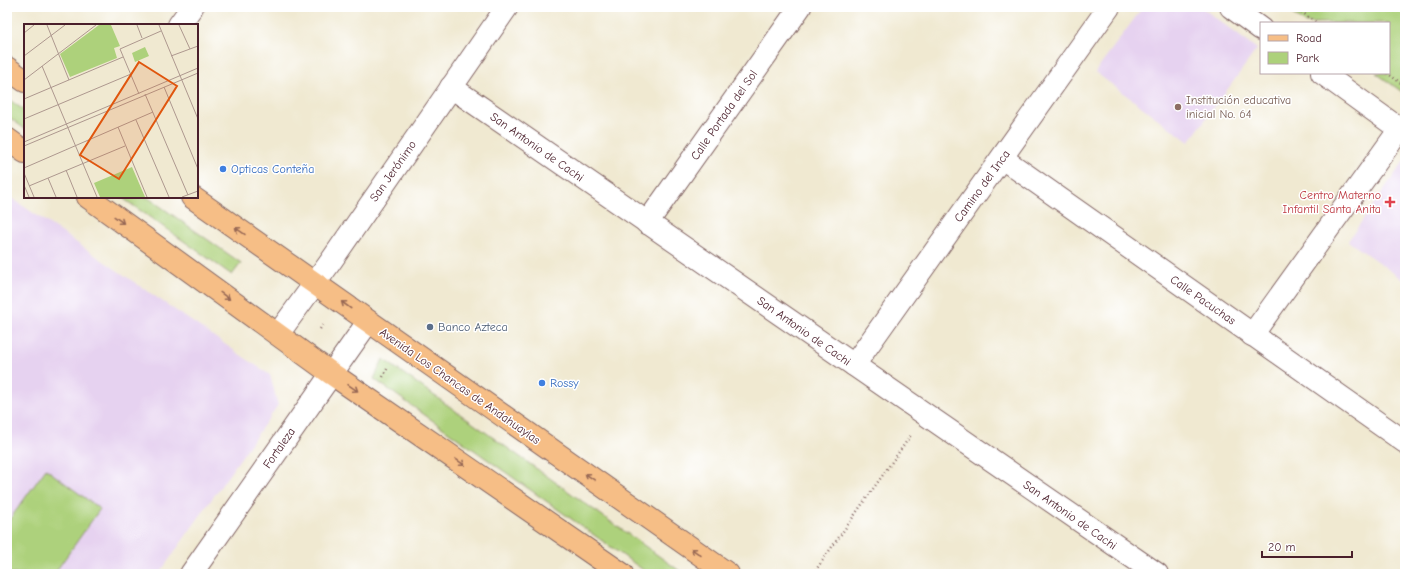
<svg xmlns="http://www.w3.org/2000/svg" width="1412" height="581" font-family="'Comic Neue',sans-serif">
<style>
.built{fill:#e6d2f0}
.green{fill:#add17b;stroke:#7c7853}
.lines{fill:none;stroke-linecap:round;stroke-linejoin:round}
.minor-casing{stroke:#846665;stroke-width:24}
.major-casing{stroke:#846665;stroke-width:24}
.path{stroke:#846665;stroke-width:2.5;stroke-dasharray:1 3;stroke-linecap:butt}
.minor{stroke:#fff;stroke-width:22}
.major{stroke:#f6be86;stroke-width:22}
.oneway{stroke:#976754}
.education-dot{fill:#8d6e63;stroke:#fff;stroke-width:1.5}
.shop-dot{fill:#3f7fe0;stroke:#fff;stroke-width:1.5}
.health-dot{fill:#e0444e;stroke:#fff;stroke-width:1.5}
.service-dot{fill:#5c6f8a;stroke:#fff;stroke-width:1.5}
.labels{text-anchor:middle;dominant-baseline:central;stroke-width:3;stroke-linejoin:round;paint-order:stroke}
.education-label{font-size:12px;fill:#785e54;stroke:#fff;text-anchor:start}
.street-label{font-size:12px;fill:#4a1f2b;stroke:#fff}
.shop-label{font-size:12px;fill:#366cbe;stroke:#fff;text-anchor:start}
.health-label{font-size:12px;fill:#be3a42;stroke:#fff;text-anchor:end}
.service-label{font-size:12px;fill:#4e5e75;stroke:#fff;text-anchor:start}
.inset-road{fill:none;stroke:#ae988f;stroke-width:1}
.view{fill:#e0560e;fill-opacity:0.15;stroke:#e0560e;stroke-width:2}
.inset-edge{fill:none;stroke:#4a1f2b;stroke-width:2}
</style>
<rect width="100%" height="100%" fill="#fff"/>
<filter id="ink" filterUnits="userSpaceOnUse"><feTurbulence type="fractalNoise" baseFrequency=".025" numOctaves="2"/><feDisplacementMap in="SourceGraphic" scale="8" xChannelSelector="R" yChannelSelector="G"/><feConvolveMatrix kernelMatrix="1 2 1 2 8 2 1 2 1" color-interpolation-filters="sRGB"/></filter>
<filter id="wash" filterUnits="userSpaceOnUse"><feTurbulence type="fractalNoise" baseFrequency=".012" numOctaves="4" result="noise"/><feDisplacementMap in="SourceGraphic" scale="16" xChannelSelector="R" yChannelSelector="G"/><feGaussianBlur stdDeviation="0.9" result="paint"/><feColorMatrix in="noise" values="0 0 0 0 0 0 0 0 0 0 0 0 0 0 0 0 0 1.4 0 .05"/><feComposite in="paint" operator="in"/></filter>
<g filter="url(#wash)">
<rect width="100%" height="100%" fill="#f0e9d1"/>
<g class="built">
<polygon points="1143,7 1201,7 1257,49 1189,142 1095,72"/>
<polygon points="1404,161 1405,162 1405,281 1348,241"/>
<polygon points="7,195 270,375 278,405 159,574 7,574"/>
</g>
<g class="green">
<polygon points="1283,7 1405,7 1405,94 1376,73 1389,73 1389,23 1305,23"/>
<polygon points="7,98 25,111 25,129 7,116"/>
<polygon points="121,197 147,197 241,263 232,275"/>
<polygon points="383,359 684,574 649,574 374,379"/>
<polygon points="46,469 100,509 54,574 7,574 7,523"/>
</g>
</g>
<g filter="url(#ink)">
<g class="lines">
<defs>
<g id="minor">
<polyline points="1231,7 1261,29"/>
<polyline points="179,25 192,7"/>
<polyline points="1322,73 1405,133"/>
<polyline points="451,87 1157,574"/>
<polyline points="1002,158 1405,442"/>
<polyline points="647,223 800,7"/>
<polyline points="278,334 329,264 507,7"/>
<polyline points="1252,335 1400,129"/>
<polyline points="854,365 1109,7"/>
<polyline points="191,574 368,322"/>
</g>
<g id="major">
<polyline points="7,68 25,81"/>
<polyline points="7,139 25,152"/>
<polyline points="88,197 332,374 622,574"/>
<polyline points="192,197 728,574"/>
</g>
</defs>
<use href="#minor" class="minor-casing"/>
<use href="#major" class="major-casing"/>
<g class="path">
<polyline points="1295,7 1317,23"/>
<polyline points="1387,73 1405,86"/>
<polyline points="320,329 324,323"/>
<polyline points="383,377 388,367"/>
<polyline points="813,574 911,435"/>
</g>
<use href="#minor" class="minor"/>
<use href="#major" class="major"/>
</g>
<defs><path id="oneway-shaft" d="M-6 0H5M1.5-3L5.5 0L1.5 3" fill="none" stroke-width="1.6" stroke-linecap="round" stroke-linejoin="round"/></defs>
<g class="oneway">
<use href="#oneway-shaft" transform="translate(119 220) rotate(36)"/>
<use href="#oneway-shaft" transform="translate(240 231) rotate(-145)"/>
<use href="#oneway-shaft" transform="translate(225 296) rotate(36)"/>
<use href="#oneway-shaft" transform="translate(346 305) rotate(-143)"/>
<use href="#oneway-shaft" transform="translate(353 388) rotate(34)"/>
<use href="#oneway-shaft" transform="translate(460 462) rotate(35)"/>
<use href="#oneway-shaft" transform="translate(590 477) rotate(-145)"/>
<use href="#oneway-shaft" transform="translate(696 552) rotate(-145)"/>
</g>
</g>
<circle class="education-dot" cx="1178" cy="107" r="4"/>
<g class="shop-dot">
<circle cx="223" cy="169" r="4"/>
<circle cx="542" cy="383" r="4"/>
</g>
<path class="health-dot" d="M1388 196h4v4h4v4h-4v4h-4v-4h-4v-4h4z"/>
<circle class="service-dot" cx="430" cy="327" r="4"/>
<g class="labels">
<g class="education-label">
<text x="1186" y="100">Institución educativa<tspan x="1186" dy="14">inicial No. 64</tspan></text>
</g>
<g class="street-label">
<text transform="translate(724 115) rotate(-55)">Calle Portada del Sol</text>
<text transform="translate(537 147) rotate(35)">San Antonio de Cachi</text>
<text transform="translate(393 171) rotate(-55)">San Jerónimo</text>
<text transform="translate(982 186) rotate(-54)">Camino del Inca</text>
<text transform="translate(1203 300) rotate(35)">Calle Pacuchas</text>
<text transform="translate(804 331) rotate(35)">San Antonio de Cachi</text>
<text transform="translate(460 386) rotate(35)">Avenida Los Chancas de Andahuaylas</text>
<text transform="translate(279 448) rotate(-55)">Fortaleza</text>
<text transform="translate(1070 515) rotate(35)">San Antonio de Cachi</text>
</g>
<g class="shop-label">
<text x="231" y="169">Opticas Conteña</text>
<text x="550" y="383">Rossy</text>
</g>
<g class="health-label">
<text x="1381" y="195">Centro Materno<tspan x="1381" dy="14">Infantil Santa Anita</tspan></text>
</g>
<g class="service-label">
<text x="438" y="327">Banco Azteca</text>
</g>
</g>
<g transform="translate(24 24)">
<rect width="174" height="174" fill="#f0e9d1"/>
<path d="M75,1H87L96,22L90,24L93,34L46,53L36,30ZM121,23L125,32L111,38L108,29ZM108,143L121,173H76L70,159Z" fill="#add17b"/>
<path class="inset-road" d="M23,1L45,56M113,1L118,14M135,1L174,95M155,1L166,25M0,9L10,1M0,32L41,1M147,32L174,22M18,42L73,173M0,56L72,1M140,63L174,145M115,70L96,25L137,7M121,70L164,171M0,75L99,33M0,95L107,50M112,96L145,173M94,103L123,173M0,118L174,44M0,122L174,49M0,144L129,88M42,146L53,173M0,149L10,173M24,154L32,173M0,161L5,173M5,162L101,122M158,173L174,167"/>
<path class="view" d="M115,38L153,62L95,155L56,131Z"/>
<rect width="174" height="174" class="inset-edge"/>
</g>
<rect width="1412" height="581" fill="none" stroke="#fff" stroke-width="24"/>
<rect x="1260" y="22" width="130" height="52" fill="#ffffff" stroke="#b7a5aa"/>
<rect x="1268" y="35" width="20" height="6" fill="#f6be86" stroke="#b7a5aa"/>
<text x="1296" y="42" font-size="12" fill="#4a1f2b">Road</text>
<rect x="1268" y="52" width="20" height="12" fill="#add17b" stroke="#b7a5aa"/>
<text x="1296" y="62" font-size="12" fill="#4a1f2b">Park</text>
<path d="M1262 551v6h90v-6" fill="none" stroke="#4a1f2b" stroke-width="2"/>
<text x="1268" y="551" font-size="12" fill="#4a1f2b" stroke="#ffffff" stroke-width="3" paint-order="stroke">20 m</text>
</svg>
